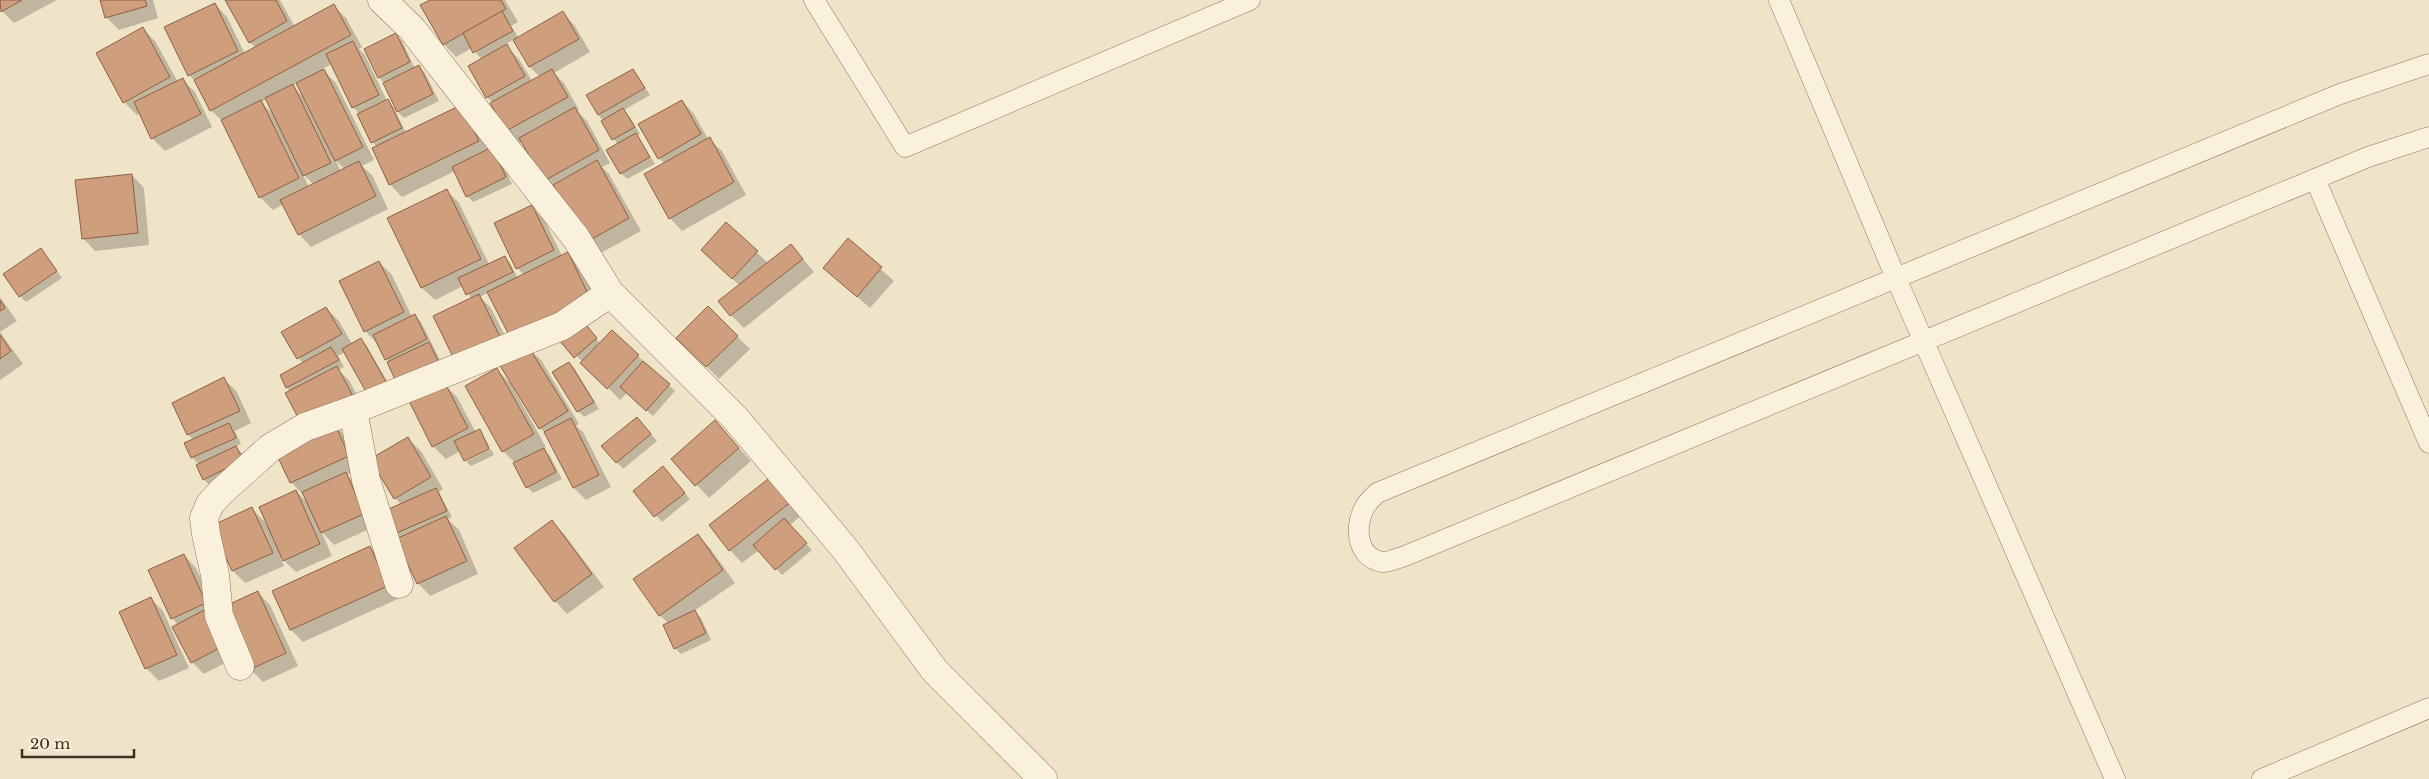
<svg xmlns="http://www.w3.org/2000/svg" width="2429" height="779" font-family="'Libre Baskerville',serif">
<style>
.shadow{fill:#0003;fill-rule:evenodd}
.building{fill:#cf9f7d;stroke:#8d5f41}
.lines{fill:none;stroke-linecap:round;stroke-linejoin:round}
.lane-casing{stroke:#8d765c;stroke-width:21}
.street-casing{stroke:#8d765c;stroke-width:29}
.lane{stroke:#faf1dc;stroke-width:20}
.street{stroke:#faf1dc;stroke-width:28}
</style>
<rect width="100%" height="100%" fill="#f0e4c8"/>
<g class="shadow">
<polygon points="0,0 57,0 14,23 2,11"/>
<polygon points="102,0 153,0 158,18 119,30 106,17"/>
<path d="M226,0H280L295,27L334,6L346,18L362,47L359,49L365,55L387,101L397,110L384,83L379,77L396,35L402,41L415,69L419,67L425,73L439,101L404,118L394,108L406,133L473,119L489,150L498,155L512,184L473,202L467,196L455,171L402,197L390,184L377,147L372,142L360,114L353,107L332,64L322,69L336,83L374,160L362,166L372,175L388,209L311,247L299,234L284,204L273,210L260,197L224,123L211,110L196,82L189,75L215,4L227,17L245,54L256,48L250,42ZM298,83L304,98L292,85ZM267,99L274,115L261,102ZM335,159L345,170L341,172ZM302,173L314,185L309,187Z"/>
<path d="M432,0H505L518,22L511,26L519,38L563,13L575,26L590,52L554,73L564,83L579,110L577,111L587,121L610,163L602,167L609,174L641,231L599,254L557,192L545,180L523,141L520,143L507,131L493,103L487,97L482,60L472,48L456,57L444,44ZM514,39L530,67L540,77L532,81L519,59L505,45Z"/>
<polygon points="143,29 155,41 178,82 183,80 195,92 212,127 165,151 152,138 140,113 137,115 124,102"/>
<polygon points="633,70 650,95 624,110 629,116 640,134 637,136 655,164 627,179 621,173 618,145 599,115"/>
<polygon points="682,101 694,114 708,139 722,151 746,195 682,231 670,218 665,164 659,158"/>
<polygon points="132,175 144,188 149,245 95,251 83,238"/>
<polygon points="447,191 459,203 489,264 504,257 510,263 518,278 524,275 517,268 531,206 544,219 562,256 567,254 580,266 602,313 582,323 601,344 638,356 675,391 653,416 627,393 620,400 561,340 529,349 541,360 579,424 576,426 583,432 611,487 586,500 574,488 547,435 540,428 524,350 489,292 480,297 491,308 514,354 470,375 472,299 463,286 435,300 422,288 389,219"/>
<polygon points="726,224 768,263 791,245 814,272 744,328 731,315 740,286 715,262"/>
<polygon points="848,240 894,281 870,308 825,268"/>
<polygon points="41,250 62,278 26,302 20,296"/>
<polygon points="379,262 392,275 412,317 414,315 421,322 447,374 390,363 378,344 365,331"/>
<polygon points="0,297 17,321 0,332"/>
<polygon points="326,308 339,321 352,344 361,339 367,346 394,393 345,352 338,356 344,367 338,370 349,380 365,411 336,426 347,438 361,468 347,475 358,486 376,526 334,545 321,531 332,556 296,572 280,557 284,566 245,583 233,571 252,509 268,525 296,491 309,504 303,495 291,482 313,435 281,376 303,364 283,332"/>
<polygon points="708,308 750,349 719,379 678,338"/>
<polygon points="0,332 23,364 0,380"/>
<polygon points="569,363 575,369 599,409 584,417 578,411"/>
<polygon points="496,369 511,384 546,447 543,448 550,456 562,479 533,493 527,487 516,464 503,451"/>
<polygon points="224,379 237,392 251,423 235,431 241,444 235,447 242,453 249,466 210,486 204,479 199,465 192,457 194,440 188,435 174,403"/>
<polygon points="445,385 457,397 476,433 480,431 490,447 465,459 465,461 460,451 446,459 433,446"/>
<polygon points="715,422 751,461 709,498 673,459"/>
<polygon points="643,424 657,441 623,469 603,446"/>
<polygon points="408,439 421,451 443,489 439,492 452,517 448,519 459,530 478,574 430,596 418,583 393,534 402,505 395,498"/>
<polygon points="491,449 494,455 471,466 466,461"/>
<polygon points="669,474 690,499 662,522 635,491"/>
<polygon points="772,477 803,514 790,525 812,550 782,575 759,550 742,563 730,550"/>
<polygon points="552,522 564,534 604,587 567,614 555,601"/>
<polygon points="698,536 710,548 735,583 694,611 701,618 711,640 681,654 675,648 669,624 660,615"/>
<polygon points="370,548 383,560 400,598 303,642 291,630 273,591"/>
<polygon points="184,555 196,568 238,656 204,674 192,662 178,625 172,618"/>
<polygon points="258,593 270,605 298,666 263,682 250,669"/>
<polygon points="151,599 163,611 189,668 159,681 146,668"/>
</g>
<g class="building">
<polygon points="0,0 22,0 1,12"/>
<polygon points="100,0 145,0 147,6 105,18"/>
<polygon points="225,0 276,0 287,21 249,43"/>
<polygon points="430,0 501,0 506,9 443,45 420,5"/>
<polygon points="215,3 238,51 188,76 164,27"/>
<polygon points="334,4 351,35 210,111 194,80"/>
<polygon points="502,11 513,31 473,53 463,33"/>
<polygon points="563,11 579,39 529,67 513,40"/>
<polygon points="143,27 170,77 123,103 96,53"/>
<polygon points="396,33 410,62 378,78 364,49"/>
<polygon points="353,41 379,95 352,108 326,54"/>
<polygon points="507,44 525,76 486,98 468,66"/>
<polygon points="419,65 433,94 397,112 383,83"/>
<polygon points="324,69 363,147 335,161 296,83"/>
<polygon points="552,69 568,97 506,131 490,103"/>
<polygon points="633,69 645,88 598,115 586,95"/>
<polygon points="183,78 201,114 151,139 134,102"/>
<polygon points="293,84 331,163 303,176 265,98"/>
<polygon points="388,99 402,128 371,143 357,114"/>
<polygon points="261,100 299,178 259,198 221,120"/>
<polygon points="682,100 701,134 658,159 638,124"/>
<polygon points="461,105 479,141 389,185 372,148"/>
<polygon points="575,107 599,150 544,181 519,138"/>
<polygon points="623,108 635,127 612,140 601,121"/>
<polygon points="636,133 650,157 620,174 606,150"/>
<polygon points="710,137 734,182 669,219 644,174"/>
<polygon points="492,147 506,177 466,197 452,167"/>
<polygon points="597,160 629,218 585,243 553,185"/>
<polygon points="359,161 376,196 298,235 280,200"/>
<polygon points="132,174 138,233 82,239 75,180"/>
<polygon points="447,189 481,259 421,288 387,218"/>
<polygon points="532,205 554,250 516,269 494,223"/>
<polygon points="726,222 758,251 732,279 701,250"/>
<polygon points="848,238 882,267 857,297 823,268"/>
<polygon points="791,244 803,259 730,316 718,301"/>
<polygon points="41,248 57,271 19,297 3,274"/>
<polygon points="568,252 591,300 511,339 487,292"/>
<polygon points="505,256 513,272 466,295 458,278"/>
<polygon points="379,261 404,312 364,332 339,281"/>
<polygon points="479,294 502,341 456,363 433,316"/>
<polygon points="0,300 5,308 0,311"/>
<polygon points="708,306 738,336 706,367 676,338"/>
<polygon points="326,307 342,334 297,359 281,332"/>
<polygon points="415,314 427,339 385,360 373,335"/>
<polygon points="582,320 597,338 574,358 559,340"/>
<polygon points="612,330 639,355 607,389 580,363"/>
<polygon points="0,335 11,351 0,359"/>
<polygon points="361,338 389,387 369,397 342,349"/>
<polygon points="429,342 441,367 399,388 387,362"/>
<polygon points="528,346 568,411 539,429 499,364"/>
<polygon points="331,347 339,360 286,388 280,375"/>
<polygon points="643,361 670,384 646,411 620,387"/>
<polygon points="569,362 594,402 577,412 552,372"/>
<polygon points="337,366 354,398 302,425 285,393"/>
<polygon points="497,368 534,434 502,452 465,386"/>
<polygon points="224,377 240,411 187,435 172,403"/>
<polygon points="445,383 468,428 432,447 409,401"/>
<polygon points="637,417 651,434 616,463 601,446"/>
<polygon points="571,418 599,475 573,488 544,432"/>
<polygon points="715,420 739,448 695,486 671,459"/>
<polygon points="229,423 236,438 191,458 184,443"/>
<polygon points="335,424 349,456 290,483 275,451"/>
<polygon points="480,429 489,449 464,461 454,441"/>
<polygon points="408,437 431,477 394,499 370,459"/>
<polygon points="236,446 243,460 203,480 196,465"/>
<polygon points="544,448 556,472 526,488 513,463"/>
<polygon points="663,466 685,493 654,517 633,491"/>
<polygon points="346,472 364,514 321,533 302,492"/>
<polygon points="772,476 792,501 729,551 709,525"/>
<polygon points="436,488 447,511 392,535 382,512"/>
<polygon points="296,490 320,544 283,561 259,507"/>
<polygon points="252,507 273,553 232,571 211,526"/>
<polygon points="446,516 467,561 417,584 396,539"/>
<polygon points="784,518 807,543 775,570 753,545"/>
<polygon points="552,520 592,574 554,602 514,548"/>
<polygon points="698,534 723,570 659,616 633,579"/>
<polygon points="370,546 388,586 290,630 272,591"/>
<polygon points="184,554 206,603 171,619 148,570"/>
<polygon points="258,591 286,653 249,670 221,608"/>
<polygon points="151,597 177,655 145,669 119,612"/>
<polygon points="208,608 227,644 191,663 172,627"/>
<polygon points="695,610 706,633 674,649 663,625"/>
</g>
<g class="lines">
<defs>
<g id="lane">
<polyline points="814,0 905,147 1250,0"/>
<polyline points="1779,0 1896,278 2115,779"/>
<path d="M2429,64L2340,94L1377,493C1373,497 1369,501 1366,505C1354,524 1355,558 1383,562C1389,562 1398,558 1405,556L2315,179L2368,157L2429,137"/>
<polyline points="2315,179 2429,443"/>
<polyline points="2262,779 2429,708"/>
</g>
<g id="street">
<polyline points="382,0 412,29 576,238 610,293 736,419 845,549 935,671 1043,779"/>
<polyline points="353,410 366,480 399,584"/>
<polyline points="240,666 219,616 215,575 206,534 204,518 210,504 221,492 270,448 305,427 353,410 562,326 610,293"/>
</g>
</defs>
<use href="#lane" class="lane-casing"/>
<use href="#street" class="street-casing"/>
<use href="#lane" class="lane"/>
<use href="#street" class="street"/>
</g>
<path d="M22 749v8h112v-8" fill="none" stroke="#3d2e20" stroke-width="2.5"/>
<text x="30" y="749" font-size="15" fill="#3d2e20" stroke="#f7eed8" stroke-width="4" paint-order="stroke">20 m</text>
</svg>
